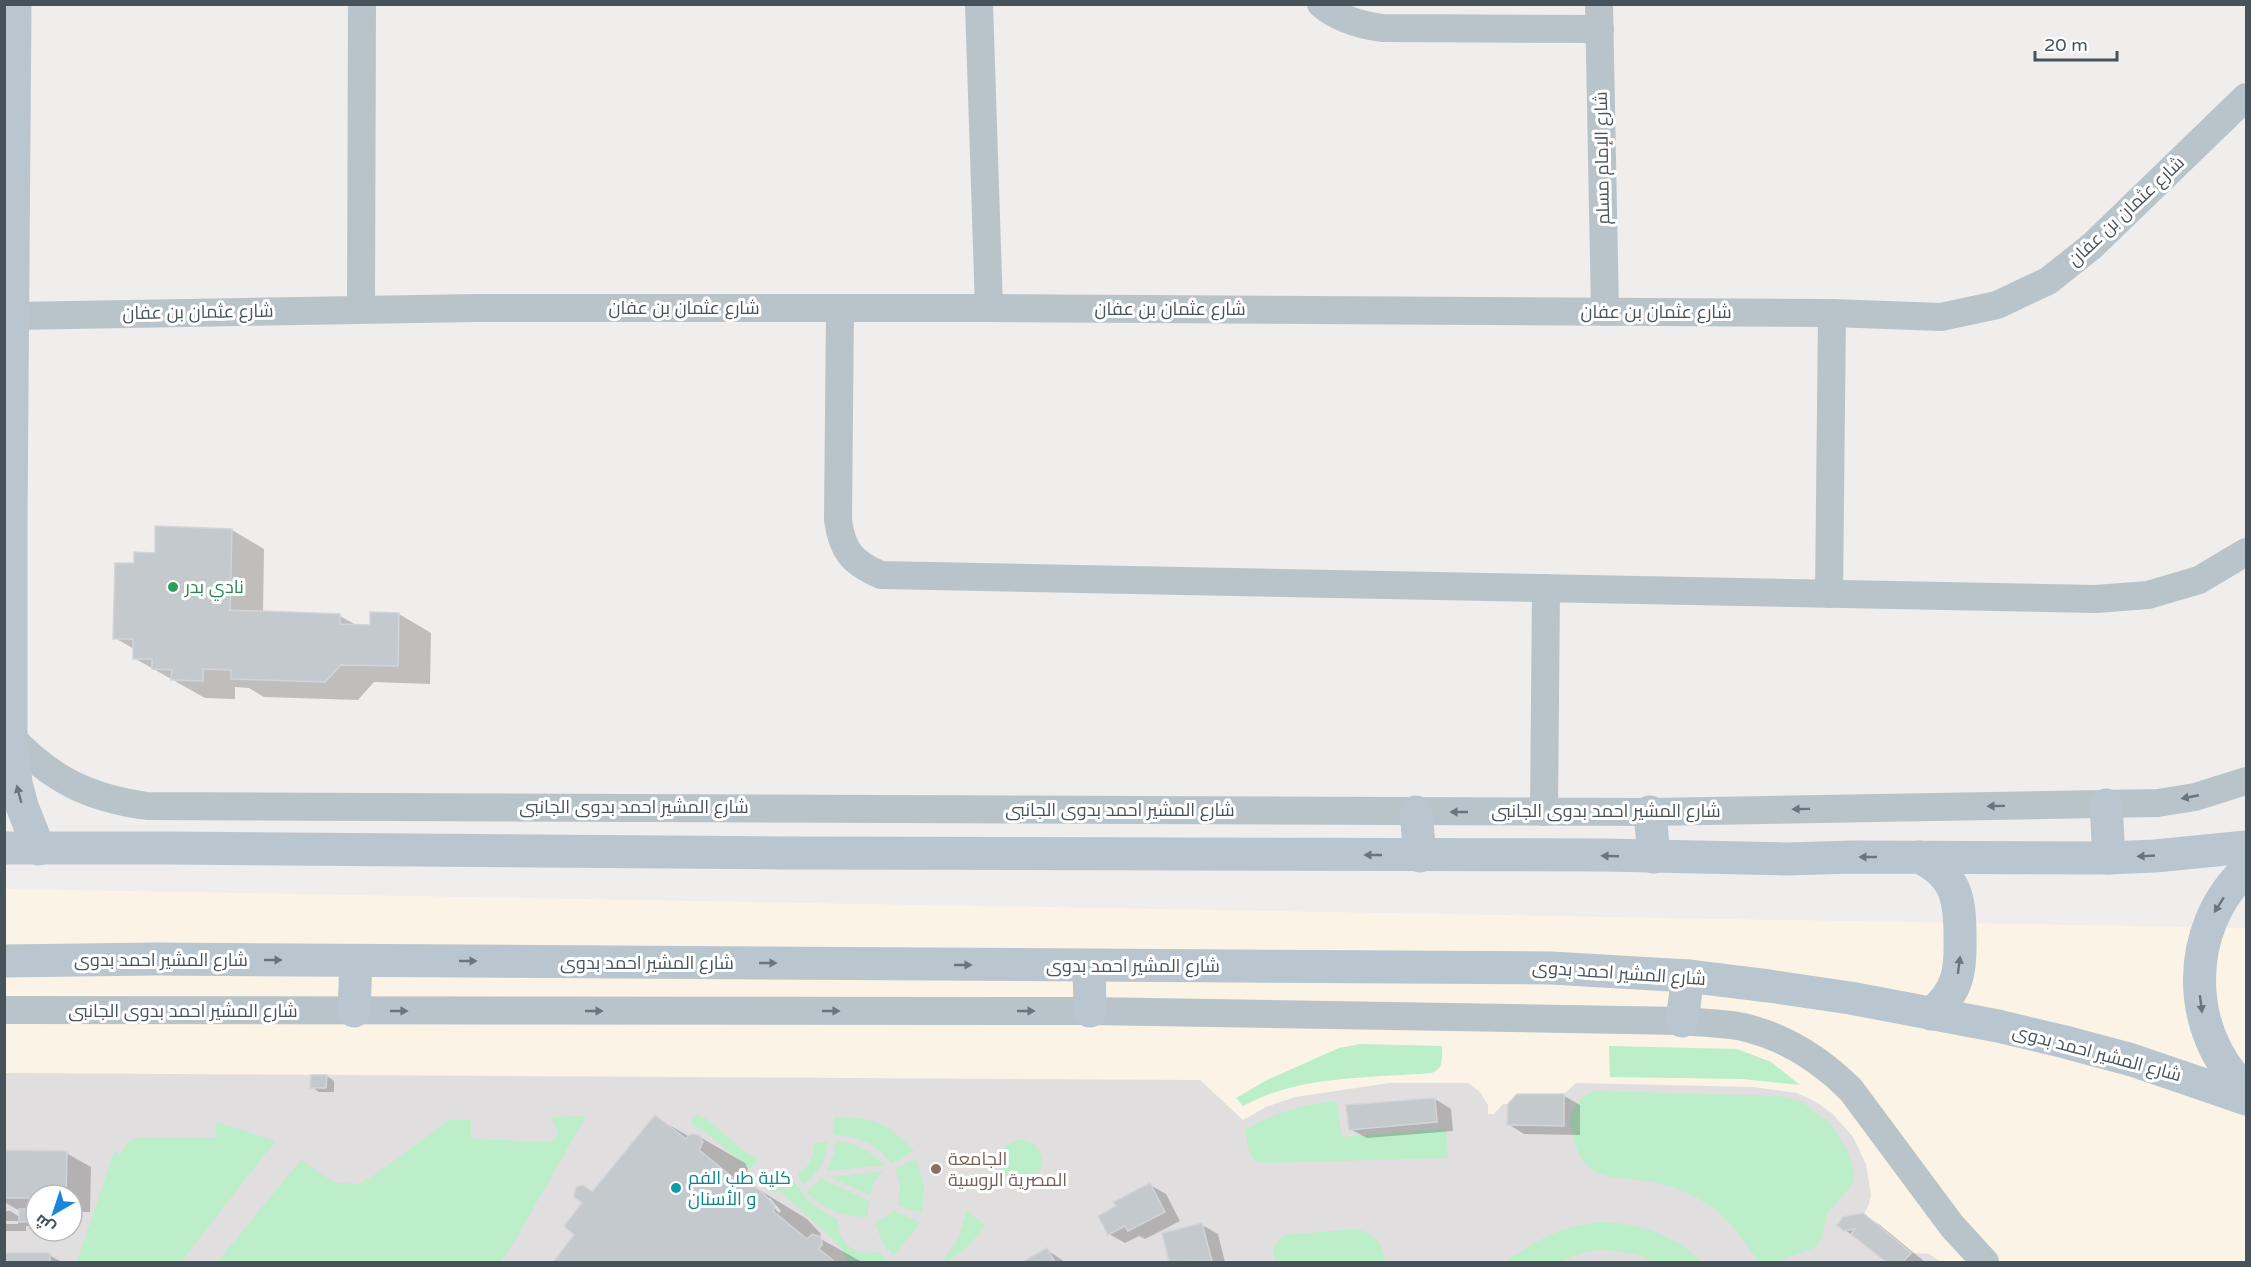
<svg xmlns="http://www.w3.org/2000/svg" width="2251" height="1267" font-family="'Varela Round',Cairo,sans-serif">
<style>
.commercial{fill:#fbf3e6;fill-rule:evenodd}
.education{fill:#e1dedf;fill-rule:evenodd}
.green{fill:#bbeec9}
.shadow{fill:#0003;fill-rule:evenodd}
.building{fill:#c4c9cd;stroke:#d1d4d9;stroke-width:1.5}
.lines{fill:none;stroke-linecap:round;stroke-linejoin:round}
.street{stroke:#b9c4ca;stroke-width:28}
.secondary{stroke:#b9c6cf;stroke-width:33}
.oneway{fill:#68767d}
.oneway2{fill:#68757c}
.leisure-dot{fill:#2e9e5b;stroke:#fff;stroke-width:2}
.education-dot{fill:#8d6e63;stroke:#fff;stroke-width:2}
.culture-dot{fill:#0f9aa8;stroke:#fff;stroke-width:2}
.labels{text-anchor:middle;dominant-baseline:central;stroke-width:6;stroke-linejoin:round;paint-order:stroke}
.street-label{font-size:18px;fill:#46535a;stroke:#fff}
.leisure-label{font-size:18px;fill:#27864d;stroke:#fff;text-anchor:start}
.education-label{font-size:18px;fill:#785e54;stroke:#fff;text-anchor:start}
.culture-label{font-size:18px;fill:#0d838f;stroke:#fff;text-anchor:start}
</style>
<rect width="100%" height="100%" fill="#f0eded"/>
<path class="commercial" d="M5,889L2246,928V1262H5ZM36,1195H72V1231H36Z"/>
<path class="education" d="M5,1073L1200,1080L1243,1120L1266,1107L1295,1097L1390,1083H1468L1480,1092L1488,1105V1114H1494L1503,1104H1508L1517,1094H1564L1576,1083L1753,1087L1797,1093L1816,1102L1833,1114L1853,1137L1866,1164L1871,1195L1869,1204L1864,1214L1911,1253L1929,1254L1941,1262H5ZM36,1195H72V1231H36Z"/>
<g class="green">
<path d="M1360,1044L1442,1046C1442,1057 1444,1070 1431,1073C1370,1078 1299,1075 1243,1106L1236,1098L1267,1080L1339,1048Z"/>
<polygon points="1609,1046 1737,1049 1771,1062 1800,1085 1743,1079 1610,1077"/>
<path d="M1593,1091L1780,1096L1802,1102L1830,1123L1848,1152L1854,1172L1853,1180L1850,1188L1828,1212L1821,1239L1815,1247L1777,1262H1759C1742,1238 1726,1214 1699,1199C1683,1190 1666,1184 1647,1181C1601,1175 1581,1180 1571,1127C1568,1110 1578,1098 1593,1091Z"/>
<path d="M1337,1101L1341,1137L1446,1128L1448,1158L1262,1163C1247,1160 1248,1142 1245,1129C1280,1112 1299,1105 1337,1101Z"/>
<polygon points="697,1115 705,1118 749,1155 759,1158 750,1169 704,1131 693,1126 692,1120"/>
<path d="M586,1116L514,1242L500,1262H217L301,1160L330,1180L339,1183L359,1184L376,1174L449,1120H471V1139L549,1142C563,1137 556,1126 551,1117Z"/>
<path d="M834,1117C871,1116 889,1123 914,1151L892,1164C878,1145 858,1135 834,1135Z"/>
<polygon points="217,1122 275,1141 181,1262 77,1262 114,1152 121,1154 128,1142 140,1137 215,1137"/>
<circle cx="1021" cy="1161" r="21"/>
<path d="M828,1141C826,1160 818,1174 802,1185L798,1173C810,1167 814,1157 813,1144Z"/>
<path d="M836,1141C856,1143 870,1151 885,1165L826,1171L834,1154Z"/>
<polygon points="916,1159 924,1185 922,1213 899,1206 900,1183 895,1169"/>
<polygon points="883,1171 874,1182 870,1195 830,1177"/>
<path d="M782,1175L791,1177L810,1203L838,1220C838,1244 855,1256 878,1252L889,1261L848,1262L842,1249L834,1240L779,1190L774,1194L770,1190Z"/>
<path d="M821,1178L869,1201L867,1217C844,1217 823,1209 807,1192Z"/>
<polygon points="894,1211 920,1222 910,1236 893,1255 883,1244 875,1223"/>
<polygon points="967,1211 986,1226 965,1249 946,1262 942,1262 957,1241"/>
<path d="M1603,1222C1642,1224 1675,1235 1702,1262H1654L1636,1254L1602,1250L1585,1252L1559,1262H1505C1539,1239 1562,1225 1603,1222Z"/>
<path d="M1357,1229C1374,1234 1384,1244 1385,1262H1275L1273,1247L1284,1235Z"/>
</g>
<g class="shadow">
<polygon points="157,528 232,530 264,549 263,613 340,616 358,626 371,626 371,613 399,614 431,633 430,684 374,682 358,700 264,697 249,688 235,687 235,699 205,698 134,658 134,649 115,638 135,565 156,554"/>
<polygon points="327,1076 334,1081 334,1092 319,1092 312,1087"/>
<polygon points="1564,1096 1580,1105 1580,1135 1524,1134 1508,1124"/>
<polygon points="1435,1099 1451,1109 1453,1131 1367,1138 1350,1129"/>
<path d="M655,1117L690,1137L698,1136L745,1163L748,1169L745,1178L758,1189L807,1219L821,1234L819,1238L862,1262H555L576,1235L584,1203L582,1186L593,1192ZM766,1198H770L781,1211L779,1213Z"/>
<polygon points="4,1151 66,1153 91,1167 90,1212 72,1212 72,1195 36,1195 36,1226 26,1226 26,1231 4,1231 4,1224 18,1224 18,1221 4,1221 4,1211 10,1211 20,1217 20,1211 4,1202"/>
<polygon points="1150,1185 1166,1194 1180,1221 1145,1239 1139,1236 1125,1243 1109,1234"/>
<polygon points="1863,1215 1880,1225 1925,1262 1888,1262 1845,1230"/>
<polygon points="1202,1225 1218,1234 1225,1262 1171,1262 1164,1234"/>
<polygon points="1047,1250 1065,1262 1025,1262"/>
<polygon points="4,1255 49,1255 62,1262 4,1262"/>
</g>
<g class="building">
<polygon points="155,526 232,529 230,610 340,614 340,624 370,625 370,612 399,613 398,666 341,665 325,682 231,679 231,670 203,669 203,681 171,680 172,670 152,669 152,659 133,659 133,639 113,639 115,563 134,563 134,552 155,553"/>
<polygon points="311,1075 327,1075 326,1088 310,1088"/>
<polygon points="1517,1094 1564,1094 1564,1126 1507,1125 1508,1104"/>
<polygon points="1435,1098 1437,1122 1349,1130 1346,1105"/>
<polygon points="655,1115 686,1139 690,1134 699,1135 703,1142 699,1150 736,1180 740,1177 761,1191 775,1206 773,1211 807,1239 812,1234 821,1237 822,1244 819,1249 835,1262 553,1262 574,1235 564,1226 582,1203 574,1197 576,1187 583,1185 592,1192"/>
<polygon points="4,1150 67,1151 66,1195 36,1195 36,1198 4,1198"/>
<polygon points="1150,1183 1165,1212 1128,1231 1125,1226 1108,1235 1098,1216 1116,1206 1113,1202"/>
<rect x="19" y="1209" width="17" height="13"/>
<polygon points="1863,1213 1911,1253 1903,1262 1886,1262 1851,1234 1855,1229 1844,1231 1837,1225 1843,1217"/>
<polygon points="1202,1223 1212,1261 1169,1262 1162,1233"/>
<polygon points="1047,1248 1055,1262 1022,1262"/>
<rect x="4" y="1253" width="46" height="9"/>
</g>
<g class="lines">
<g class="street">
<polyline points="979,4 989,308"/>
<path d="M1321,4C1338,19 1360,25 1382,28L1600,29"/>
<polyline points="1599,4 1605,312"/>
<polyline points="361,308 362,4"/>
<path d="M840,308L838,520C842,550 852,563 881,575L2096,599L2148,595L2199,580L2246,552"/>
<polyline points="14,316 476,308 989,308 1832,313 1941,317 1997,305 2048,281 2092,246 2246,97"/>
<polyline points="1829,594 1832,313"/>
<path d="M11,737C52,780 89,798 147,806L1650,812L2158,803L2195,797L2246,781"/>
<polyline points="1544,812 1546,588"/>
<path d="M4,1010L1090,1011L1682,1021C1702,1023 1723,1023 1743,1027C1786,1037 1820,1059 1851,1090L1952,1226L1985,1262"/>
</g>
<g class="secondary">
<polyline points="15,4 11,522 11,737 16,783 22,806 39,849"/>
<polyline points="2106,805 2109,858"/>
<polyline points="1416,812 1420,856"/>
<polyline points="1650,812 1654,857"/>
<polyline points="4,848 170,848 781,853 1605,855 1787,859 1853,857 2109,858 2155,856 2246,847"/>
<path d="M1919,857C1956,875 1960,898 1960,936C1961,970 1959,991 1931,1014"/>
<path d="M2246,870C2184,928 2184,1032 2246,1090"/>
<polyline points="4,961 156,959 1551,968 1688,976 1769,986 1850,998 1998,1026 2065,1042 2132,1060 2246,1099"/>
<polyline points="1089,966 1090,1011"/>
<polyline points="354,1011 356,961"/>
<polyline points="1682,1021 1688,976"/>
</g>
</g>
<defs><path id="oneway-solid" d="M-6-.8H1V-3.2L6.5 0L1 3.2V.8H-6Z" transform="scale(1.5)"/></defs>
<g class="oneway">
<use href="#oneway-solid" transform="translate(19 794) rotate(-105)"/>
<use href="#oneway-solid" transform="translate(1373 855) rotate(-180)"/>
<use href="#oneway-solid" transform="translate(1610 856) rotate(-178)"/>
<use href="#oneway-solid" transform="translate(2146 856) rotate(177)"/>
<use href="#oneway-solid" transform="translate(1868 857) rotate(-180)"/>
<use href="#oneway-solid" transform="translate(2219 905) rotate(122)"/>
<use href="#oneway-solid" transform="translate(273 960)"/>
<use href="#oneway-solid" transform="translate(468 961)"/>
<use href="#oneway-solid" transform="translate(768 963)"/>
<use href="#oneway-solid" transform="translate(963 965)"/>
<use href="#oneway-solid" transform="translate(1959 965) rotate(-83)"/>
<use href="#oneway-solid" transform="translate(2201 1004) rotate(83)"/>
</g>
<g class="oneway2">
<use href="#oneway-solid" transform="translate(2190 797) rotate(169)"/>
<use href="#oneway-solid" transform="translate(1996 806) rotate(179)"/>
<use href="#oneway-solid" transform="translate(1801 809) rotate(179)"/>
<use href="#oneway-solid" transform="translate(1459 812) rotate(-180)"/>
<use href="#oneway-solid" transform="translate(399 1011)"/>
<use href="#oneway-solid" transform="translate(594 1011)"/>
<use href="#oneway-solid" transform="translate(831 1011)"/>
<use href="#oneway-solid" transform="translate(1026 1011)"/>
</g>
<circle class="leisure-dot" cx="173" cy="587" r="6"/>
<circle class="education-dot" cx="936" cy="1169" r="6"/>
<circle class="culture-dot" cx="676" cy="1188" r="6"/>
<g class="labels">
<g class="street-label">
<text transform="translate(1602 158) rotate(-91)">شارع الإمام مسلم</text>
<text transform="translate(2126 211) rotate(-43)">شارع عثمان بن عفان</text>
<text x="684" y="308">شارع عثمان بن عفان</text>
<text x="1170" y="309">شارع عثمان بن عفان</text>
<text transform="translate(198 312) rotate(-1)">شارع عثمان بن عفان</text>
<text x="1656" y="312">شارع عثمان بن عفان</text>
<text x="634" y="807">شارع المشير احمد بدوى الجانبى</text>
<text x="1120" y="810">شارع المشير احمد بدوى الجانبى</text>
<text x="1606" y="811">شارع المشير احمد بدوى الجانبى</text>
<text x="161" y="960">شارع المشير احمد بدوى</text>
<text x="647" y="963">شارع المشير احمد بدوى</text>
<text x="1133" y="966">شارع المشير احمد بدوى</text>
<text transform="translate(1619 973) rotate(4)">شارع المشير احمد بدوى</text>
<text x="183" y="1011">شارع المشير احمد بدوى الجانبى</text>
<text transform="translate(2097 1053) rotate(15)">شارع المشير احمد بدوى</text>
</g>
<g class="leisure-label">
<text x="185" y="587">نادي بدر</text>
</g>
<g class="education-label">
<text x="948" y="1159">الجامعة<tspan x="948" dy="21">المصرية الروسية</tspan></text>
</g>
<g class="culture-label">
<text x="688" y="1178">كلية طب الفم<tspan x="688" dy="21">و الأسنان</tspan></text>
</g>
</g>
<rect width="2251" height="1267" fill="none" stroke="#46535a" stroke-width="12"/>
<g transform="translate(54 1213) rotate(219)"><circle r="28" fill="#ffffff" stroke="#b5babd" stroke-width="1.5"/>
<path d="M0-4.5L10 22L0 15L-10 22Z" fill="#1b86dc"/>
<text y="-9" font-size="16" font-weight="bold" text-anchor="middle" fill="#46535a">ش</text>
</g>
<path d="M2035 51v9h82v-9" fill="none" stroke="#46535a" stroke-width="3"/>
<text x="2044" y="51" font-size="18" fill="#46535a" stroke="#ffffff" stroke-width="4.5" paint-order="stroke">20 m</text>
</svg>
